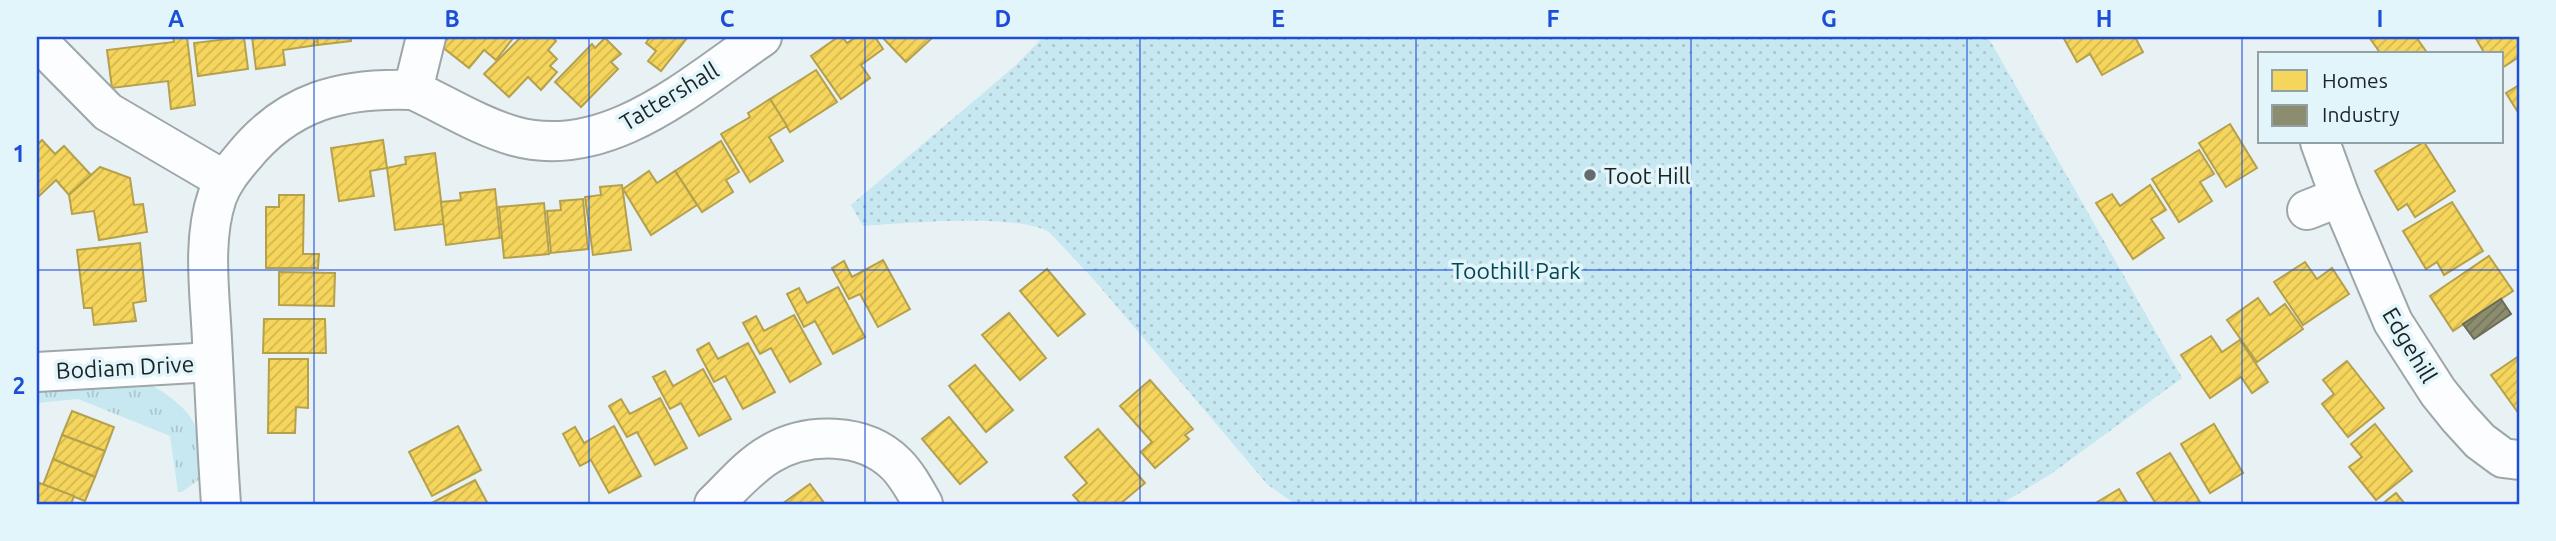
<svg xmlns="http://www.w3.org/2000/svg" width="2556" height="541" font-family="Ubuntu,sans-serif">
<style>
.grass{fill:url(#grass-tufts)}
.park{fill:url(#park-dots)}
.homes{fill:url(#homes-hatch);stroke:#b5a04c;stroke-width:2}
.industry{fill:url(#industry-hatch);stroke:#6a6c58;stroke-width:2}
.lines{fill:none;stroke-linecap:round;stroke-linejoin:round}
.minor-casing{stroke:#9ea6a8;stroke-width:42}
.minor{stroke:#fcfdfe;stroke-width:38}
.grid{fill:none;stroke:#1d4ed8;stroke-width:2;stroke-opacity:0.55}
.poi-dot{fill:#636b6e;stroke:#e2f5fb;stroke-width:2.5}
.labels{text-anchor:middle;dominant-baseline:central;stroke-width:7;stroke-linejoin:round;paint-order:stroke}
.street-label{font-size:23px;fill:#1c2325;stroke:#e2f5fb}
.poi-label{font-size:23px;fill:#1c2325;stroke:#e2f5fb;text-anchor:start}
.park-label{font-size:23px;fill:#074654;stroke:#e2f5fb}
.neatline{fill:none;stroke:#1d4ed8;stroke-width:2.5}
.grid-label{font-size:23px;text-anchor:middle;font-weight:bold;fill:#1d4ed8}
</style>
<defs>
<pattern id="grass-tufts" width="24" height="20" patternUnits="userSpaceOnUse" patternTransform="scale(1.75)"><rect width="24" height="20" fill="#c8e8f1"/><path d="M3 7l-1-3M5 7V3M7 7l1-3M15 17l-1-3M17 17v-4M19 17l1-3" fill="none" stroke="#abc7ce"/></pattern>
<pattern id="park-dots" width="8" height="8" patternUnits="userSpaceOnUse" patternTransform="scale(1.75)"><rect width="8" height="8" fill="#c8e8f1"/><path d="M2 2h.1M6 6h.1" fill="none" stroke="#abc7ce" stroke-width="1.8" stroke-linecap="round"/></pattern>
<pattern id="homes-hatch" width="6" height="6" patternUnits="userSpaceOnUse" patternTransform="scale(1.75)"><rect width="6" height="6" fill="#f6d55c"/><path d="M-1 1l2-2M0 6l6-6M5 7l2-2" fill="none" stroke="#d2b750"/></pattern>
<pattern id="industry-hatch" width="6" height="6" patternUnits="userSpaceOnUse" patternTransform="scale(1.75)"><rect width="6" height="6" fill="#8c8c6e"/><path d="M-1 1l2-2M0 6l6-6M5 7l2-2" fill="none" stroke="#72725a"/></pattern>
</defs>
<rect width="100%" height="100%" fill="#e8f2f5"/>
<path class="grass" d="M149,384C168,394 193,411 198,434C201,448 200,464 201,478L182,492H178L170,436L78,399L37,403V387Z"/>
<path class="park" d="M1043,37H1988L2182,378L2051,474L2001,504H1295L1267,484L1096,282L1049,232C1018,213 902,223 863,226L851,205L1015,66Z"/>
<g class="homes">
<polygon points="173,37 187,37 195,105 171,109 168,81 112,88 107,50 174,42"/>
<polygon points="244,37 248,69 198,76 194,43"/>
<polygon points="252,37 317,37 318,45 283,50 285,65 256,69"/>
<polygon points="317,37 351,37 351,41 318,45"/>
<polygon points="449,37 514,37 496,60 484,50 469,68 441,46"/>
<polygon points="521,37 524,39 526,37 552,37 556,41 548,50 557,59 550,66 557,72 541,90 528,77 509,97 484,74"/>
<polygon points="650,37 683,37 687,38 661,71 648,61 656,51 646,43"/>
<polygon points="838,37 842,37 847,43 856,37 875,37 883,49 861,65 870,78 841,99 811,56"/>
<polygon points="882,37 928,37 931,39 906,62"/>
<polygon points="2063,37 2135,37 2143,52 2102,75 2090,54 2077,62"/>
<polygon points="2369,37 2416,37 2428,54 2381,54"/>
<polygon points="2475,37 2519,37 2519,57 2502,68 2502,54 2485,54"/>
<polygon points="605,38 621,54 611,62 618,69 581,107 555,82 592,44 595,48"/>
<polygon points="816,70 837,102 790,132 770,99"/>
<polygon points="2519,85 2519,114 2506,93"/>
<polygon points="770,99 787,126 769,137 783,161 750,182 721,134 750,117 748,113"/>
<polygon points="2230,124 2257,168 2226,187 2199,143"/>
<polygon points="42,140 55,154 64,146 91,175 69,195 56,180 37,198 37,145"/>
<polygon points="383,140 387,168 370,171 374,196 339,201 331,148"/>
<polygon points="721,141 739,172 726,180 733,192 702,212 675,171"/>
<polygon points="2424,142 2455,191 2415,217 2407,204 2398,210 2375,171"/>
<polygon points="2199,150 2214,174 2200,182 2212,201 2179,222 2152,179"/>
<polygon points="435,153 444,224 395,230 387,168 406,164 405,157"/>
<polygon points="100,167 130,178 134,205 143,204 147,232 99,240 94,211 72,214 69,195"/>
<polygon points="649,171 657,183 675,171 697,205 651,235 623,189"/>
<polygon points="622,185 631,250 593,255 585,197 601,195 600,187"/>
<polygon points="2150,185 2166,210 2151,219 2164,238 2133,259 2096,203 2112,194 2120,206"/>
<polygon points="495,189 500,238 446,245 441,202 461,200 460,193"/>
<polygon points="279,195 304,195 303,254 319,254 318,268 266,268 266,207 279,207"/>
<polygon points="583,199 588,249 551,253 547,211 561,210 560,201"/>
<polygon points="2452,202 2483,251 2444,275 2437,262 2426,269 2403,231"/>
<polygon points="544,203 549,254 504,258 499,207"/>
<polygon points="140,243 146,301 133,303 136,321 94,325 92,308 84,308 77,250"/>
<polygon points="2489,256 2513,291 2453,331 2430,296"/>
<polygon points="883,260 910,309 878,327 860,294 849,299 832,268 844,261 852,277"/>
<polygon points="2305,262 2317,279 2332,268 2349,294 2303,325 2274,282"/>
<polygon points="1047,269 1085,314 1058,336 1020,291"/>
<polygon points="279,272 335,273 334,306 279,305"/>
<polygon points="838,287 865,337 833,354 815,321 804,327 787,294 799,288 807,303"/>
<polygon points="2258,298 2270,315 2285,304 2303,329 2257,362 2227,320"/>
<polygon points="1009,313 1046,358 1020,380 982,335"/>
<polygon points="794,315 821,364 790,382 771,348 760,354 743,323 756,316 764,331"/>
<polygon points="264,319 325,319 326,353 263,353"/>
<polygon points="2211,336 2222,352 2240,340 2268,382 2252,393 2241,377 2210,398 2181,355"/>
<polygon points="709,343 718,359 748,343 775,392 743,409 725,376 714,382 697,350"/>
<polygon points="2519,356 2519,414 2491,375"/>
<polygon points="269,359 308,359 308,408 296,407 295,433 268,433"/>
<polygon points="2347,361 2384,408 2348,437 2322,404 2334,394 2323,380"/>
<polygon points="975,365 1013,410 986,432 949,386"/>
<polygon points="703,369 731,419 699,436 681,403 670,409 653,377 665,371 673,386"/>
<polygon points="1150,380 1193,429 1185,435 1189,439 1155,468 1141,452 1152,442 1120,406"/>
<polygon points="660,398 687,448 655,465 637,432 627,437 609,406 621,399 630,414"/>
<polygon points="72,411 114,427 105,451 62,435"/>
<polygon points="949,417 987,462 960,484 922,439"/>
<polygon points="2214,424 2243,473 2210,493 2181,444"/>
<polygon points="2375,424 2412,471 2376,500 2349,467 2362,457 2351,444"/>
<polygon points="458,426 481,470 432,496 409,452"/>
<polygon points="614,426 641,476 609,493 591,460 580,466 563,434 575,427 584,443"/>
<polygon points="1098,429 1145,483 1120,504 1081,504 1073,495 1087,483 1065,457"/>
<polygon points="62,435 105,451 95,477 53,459"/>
<polygon points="2170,453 2200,502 2196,504 2156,504 2137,473"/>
<polygon points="53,459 95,477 85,501 43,485"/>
<polygon points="475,480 488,504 430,504"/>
<polygon points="37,482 74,496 71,504 37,504"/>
<polygon points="810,484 825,504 782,504"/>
<polygon points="2119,489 2128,504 2094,504"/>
<polygon points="2396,493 2405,504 2382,504"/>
</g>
<polygon class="industry" points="2501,299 2511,314 2474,339 2463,324"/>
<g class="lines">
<defs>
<g id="minor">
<polyline points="37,40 108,112 224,180"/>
<path d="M413,90C446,105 479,126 514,136C607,162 691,85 762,37"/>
<polyline points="2320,142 2340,197 2393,322 2438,392 2459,418 2480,441 2503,458 2519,460"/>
<polyline points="2307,210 2340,197"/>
<polyline points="37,372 213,362"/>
<path d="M221,504C217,449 215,395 212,340C210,294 202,241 217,197C223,181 232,170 243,157C288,101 343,87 413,90L426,37"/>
<path d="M714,504C731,488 749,466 770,454C807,432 864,432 896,464C907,475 915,490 923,504"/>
</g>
</defs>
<use href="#minor" class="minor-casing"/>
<use href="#minor" class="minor"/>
</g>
<path class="grid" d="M314,37V504M589,37V504M865,37V504M1140,37V504M1416,37V504M1691,37V504M1967,37V504M2242,37V504M37,270H2519"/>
<circle class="poi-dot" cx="1590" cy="175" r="7"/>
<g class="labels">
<g class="street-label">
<text transform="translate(669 96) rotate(-31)">Tattershall</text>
<text transform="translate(2410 345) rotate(59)">Edgehill</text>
<text transform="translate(125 367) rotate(-3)">Bodiam Drive</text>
</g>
<g class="poi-label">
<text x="1604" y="175">Toot Hill</text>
</g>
<g class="park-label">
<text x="1516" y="270">Toothill Park</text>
</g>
</g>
<rect width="2556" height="541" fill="none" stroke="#e2f5fb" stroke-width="77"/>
<rect x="2258" y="52" width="245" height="91" fill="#e2f5fb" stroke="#93a1a5" stroke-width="2"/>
<rect x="2272" y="70" width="35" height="21" fill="#f6d55c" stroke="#93a1a5" stroke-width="2"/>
<text x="2322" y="88" font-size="21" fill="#1c2325">Homes</text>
<rect x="2272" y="105" width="35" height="21" fill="#8c8c6e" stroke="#93a1a5" stroke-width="2"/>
<text x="2322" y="122" font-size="21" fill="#1c2325">Industry</text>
<rect x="38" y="38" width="2480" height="465" class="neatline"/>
<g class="grid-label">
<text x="176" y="27">A</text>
<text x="452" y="27">B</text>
<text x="727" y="27">C</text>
<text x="1003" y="27">D</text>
<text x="1278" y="27">E</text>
<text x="1553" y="27">F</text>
<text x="1829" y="27">G</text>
<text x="2104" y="27">H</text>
<text x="2380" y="27">I</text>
<text x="19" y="162">1</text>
<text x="19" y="394">2</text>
</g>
</svg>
